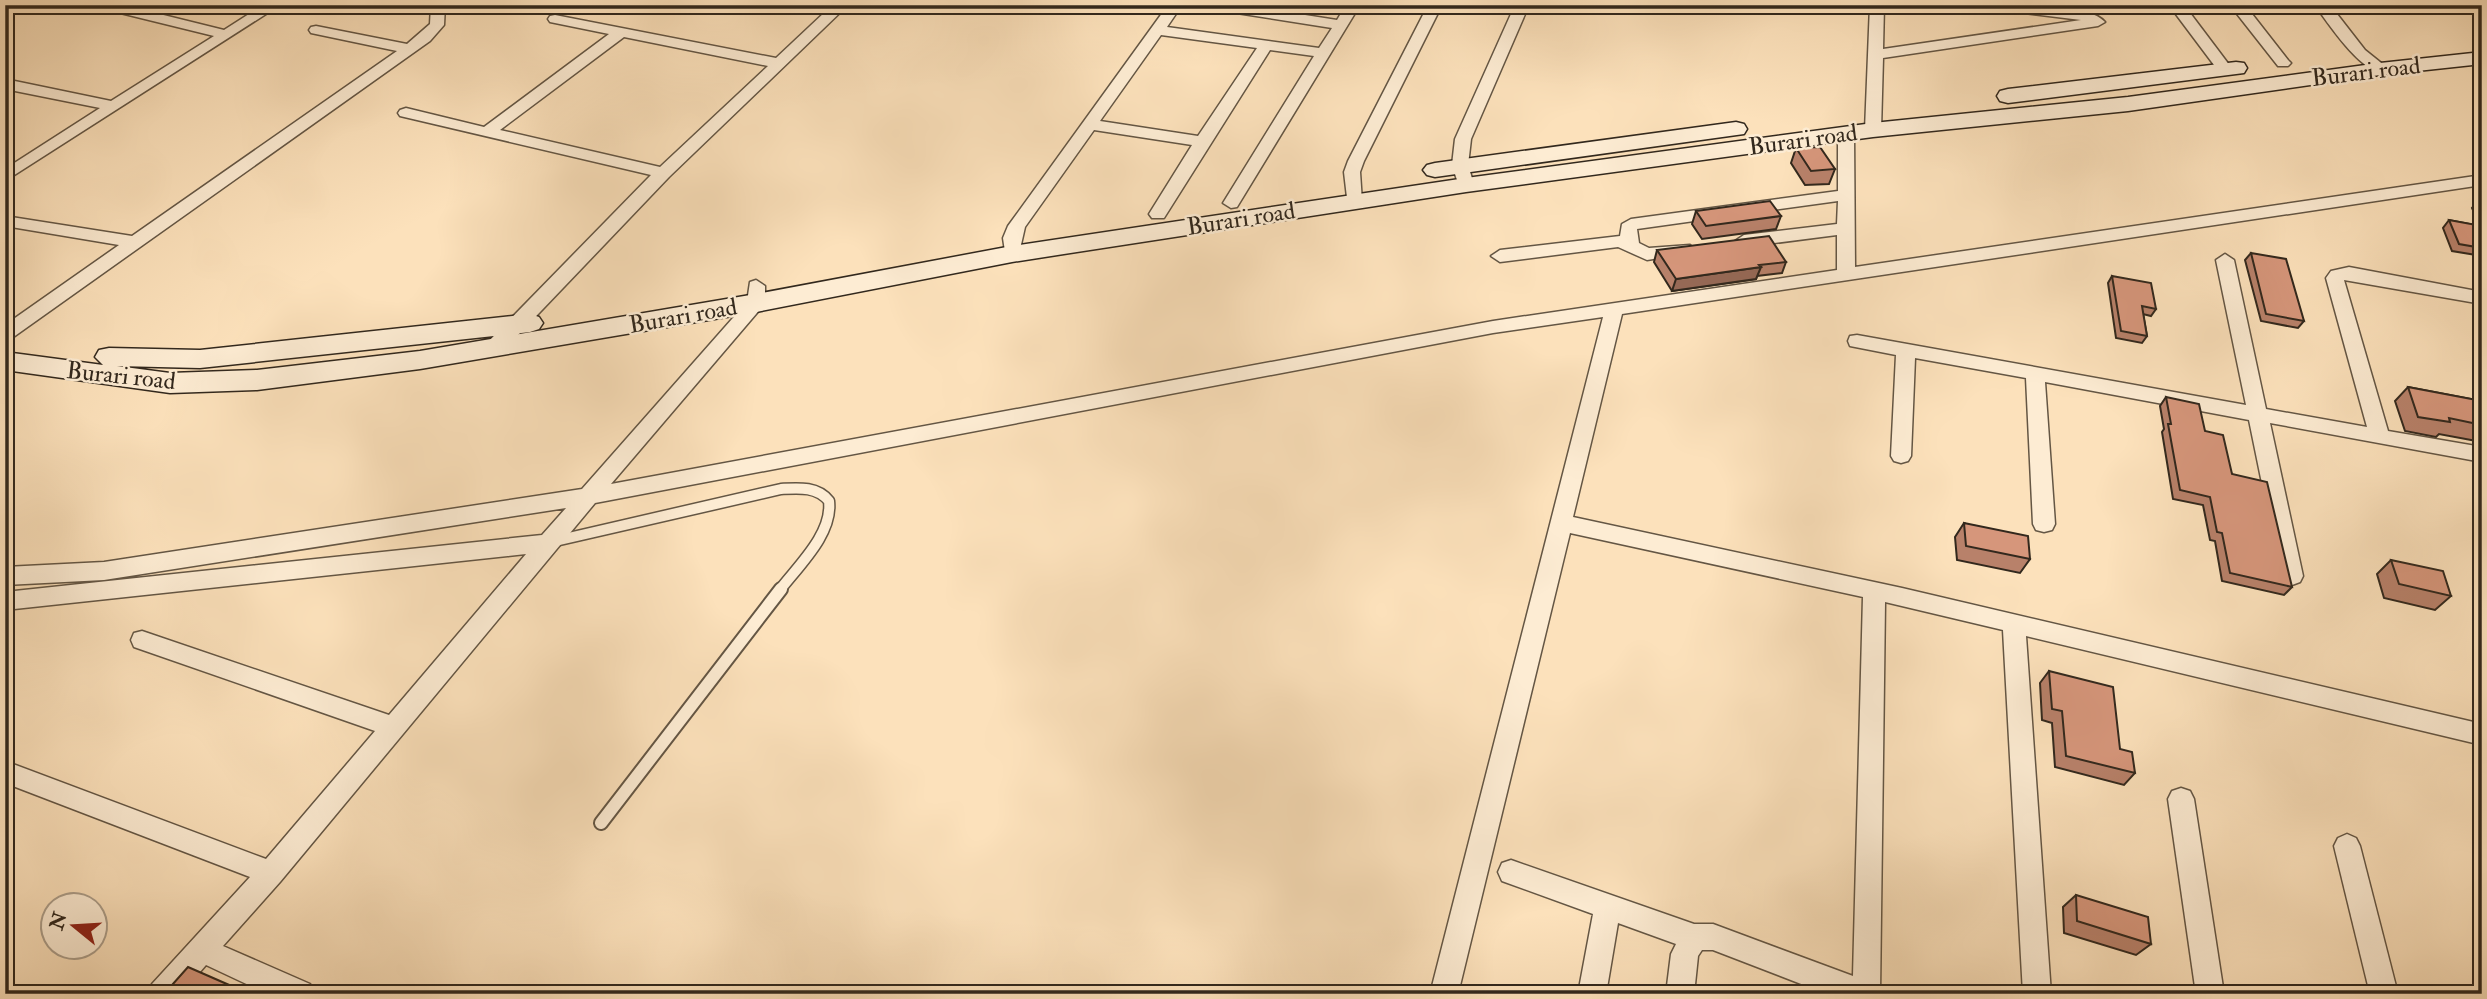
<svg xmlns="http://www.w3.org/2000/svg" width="2487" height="999" font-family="'IM FELL Double Pica',serif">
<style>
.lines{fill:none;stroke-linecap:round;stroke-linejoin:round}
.service-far1-casing{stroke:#645644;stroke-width:13}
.service-casing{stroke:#645644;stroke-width:16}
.minor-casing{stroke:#645644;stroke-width:3}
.secondary-casing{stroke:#32281d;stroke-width:3}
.service-far1{stroke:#fdecd3;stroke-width:10}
.service{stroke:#fdecd3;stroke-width:12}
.minor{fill:#fdecd3;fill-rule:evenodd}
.secondary{fill:#fdecd3;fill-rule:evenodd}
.wall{fill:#b8816a;stroke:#32281d;stroke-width:2}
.shaded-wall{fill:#966956;stroke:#32281d;stroke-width:2}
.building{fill:#d6967b;stroke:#32281d;stroke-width:2}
.labels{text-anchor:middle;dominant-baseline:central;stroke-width:5;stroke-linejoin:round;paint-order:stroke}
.street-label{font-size:24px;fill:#32281d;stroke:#fdecd3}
</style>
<rect width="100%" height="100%" fill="#fce1bb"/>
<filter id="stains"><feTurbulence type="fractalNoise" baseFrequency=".00286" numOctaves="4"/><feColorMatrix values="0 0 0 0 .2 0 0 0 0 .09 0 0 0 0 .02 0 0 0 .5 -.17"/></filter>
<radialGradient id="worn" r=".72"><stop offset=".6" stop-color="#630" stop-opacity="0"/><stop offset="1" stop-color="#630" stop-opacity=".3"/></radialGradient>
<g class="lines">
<defs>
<path id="service-far1" d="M551,542L781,489C798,488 817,486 829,501C833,534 798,566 779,591"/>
<polyline id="service" points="601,823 781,589"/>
<g id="minor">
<polygon points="5,5 14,5 5,10"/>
<polygon points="98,5 123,5 224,30 263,5 280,5 5,181 5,169 100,108 5,89 5,79 111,101 214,36 100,8"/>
<polygon points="431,5 445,5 444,25 430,41 12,338 5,340 5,325 119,245 5,226 5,216 132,236 397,51 311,33 309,30 311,27 316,26 407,44 430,24"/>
<path d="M804,5H848L669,177L500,354H486L484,349L486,344L651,175L400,116L398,113L400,110L406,108L484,127L609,34L550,22L548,19L550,16L555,15L776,58L825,12ZM624,37L768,66L660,167L500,130Z"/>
<path d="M1168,5H1182L1167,27L1319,48L1332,28L1211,9L1204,5H1241L1337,20L1346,5H1360L1237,207L1231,208L1223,203L1314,56L1270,50L1164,218H1152L1149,214L1192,145L1094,130L1025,227L1018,258H1006L1003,238L1008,226ZM1161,35L1257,48L1198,136L1100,121Z"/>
<polygon points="1515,5 1529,5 1471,139 1468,165 1474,185 1472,189 1460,189 1452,165 1455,139"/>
<path d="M1870,5H1884L1883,49L2081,20L1993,9L1986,5C2013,5 2088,2 2105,22L2098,26L1883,58L1881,130L1873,135L1865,130Z"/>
<polygon points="2169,5 2184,5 2233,70 2230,73 2220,73"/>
<polygon points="2230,5 2245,5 2288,60 2291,63 2288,66 2278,66"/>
<path d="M2315,5H2330L2365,50L2385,66L2388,69L2385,72C2364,77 2327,22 2315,5Z"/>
<polygon points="1432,7 1439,11 1364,161 1360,172 1362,202 1354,207 1348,206 1344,172 1348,161 1425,11"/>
<polygon points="1846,129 1854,134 1855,267 2482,175 2482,185 1622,314 1573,517 1902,588 2482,724 2482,745 2026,636 2051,994 2023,994 2003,630 1885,602 1880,994 1827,994 1713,950 1702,950 1698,956 1694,994 1666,994 1671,954 1676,944 1618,923 1606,994 1578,994 1593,914 1502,881 1498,872 1502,863 1511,860 1694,924 1713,924 1853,976 1863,597 1570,533 1458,994 1430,994 1603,317 1493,333 595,503 280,882 223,946 310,984 314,994 268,994 206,965 181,994 148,994 152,984 250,877 5,783 5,761 266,859 375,731 134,647 131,640 134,633 142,631 389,715 526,554 5,610 5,592 542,535 566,508 104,580 5,585 5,567 104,562 582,489 747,302 750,282 756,280 765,286 765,303 762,307 611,484 1493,321 1837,270 1837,235 1744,247 1735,241 1744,235 1837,224 1838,201 1637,229 1639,243 1649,248 1690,245 1693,249 1690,253 1647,260 1618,247 1500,262 1491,256 1500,250 1620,236 1622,224 1631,219 1838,191 1838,134"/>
<polygon points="2225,254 2234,260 2266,409 2367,427 2326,278 2331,271 2349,267 2482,292 2482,304 2344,280 2388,431 2482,447 2482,462 2270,423 2303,576 2300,582 2292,585 2284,582 2281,576 2249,420 2045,382 2055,524 2052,530 2044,532 2036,530 2033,524 2026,378 1915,358 1911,456 1908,461 1901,463 1894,461 1891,456 1896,355 1850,346 1848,341 1850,336 1857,335 2246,405 2216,260"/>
<polygon points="2181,788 2190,791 2194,799 2224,994 2196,994 2168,799 2172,791"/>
<polygon points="2347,834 2356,838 2360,846 2398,994 2370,994 2334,846 2338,838"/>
</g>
<g id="secondary">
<polygon points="2482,52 2482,64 2380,75 2128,111 1873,137 1466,192 1012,262 756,312 420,369 257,390 170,393 5,370 5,352 103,365 95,357 99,350 109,348 200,350 530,314 539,317 543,323 539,329 530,332 200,368 117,366 170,373 257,370 420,351 756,294 1012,246 1466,178 1873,123 2128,97 2380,63"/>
<polygon points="2236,62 2244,63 2247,68 2244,73 2008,103 2000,101 1997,96 2000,91 2008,89"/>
<polygon points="1736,122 1744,124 1747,129 1744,134 1435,177 1427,175 1423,170 1427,165 1435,163"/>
</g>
</defs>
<use href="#service-far1" class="service-far1-casing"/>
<use href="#service" class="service-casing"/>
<use href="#minor" class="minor-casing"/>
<use href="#secondary" class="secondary-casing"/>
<use href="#service-far1" class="service-far1"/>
<use href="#service" class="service"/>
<use href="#minor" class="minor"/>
<use href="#secondary" class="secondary"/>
</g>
<g class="wall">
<polygon points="1796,148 1835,169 1829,184 1805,185 1791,163"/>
<polygon points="2478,201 2482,201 2482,256 2452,251 2443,228 2449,220 2480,226 2472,208"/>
<polygon points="1696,211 1781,216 1776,229 1702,239 1692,224"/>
<polygon points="1657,250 1786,262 1782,273 1757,276 1756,279 1672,291 1654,262"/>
<polygon points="2251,253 2304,321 2298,328 2261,321 2245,260"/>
<polygon points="2112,276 2156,309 2151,316 2143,314 2147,336 2142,343 2116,338 2108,283"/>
<polygon points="2408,387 2482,401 2482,442 2439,434 2436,437 2405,431 2395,401"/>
<polygon points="2166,397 2205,431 2232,474 2292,587 2284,595 2222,581 2215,541 2210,540 2203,505 2173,499 2162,432 2164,429 2160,406"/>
<polygon points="1964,523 2030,559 2020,573 1957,560 1955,537"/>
<polygon points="2391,560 2451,596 2435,610 2384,598 2377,574"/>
<polygon points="2049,671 2120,749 2135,773 2124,785 2055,767 2052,723 2042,720 2040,683"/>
<polygon points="2076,895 2151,944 2136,955 2064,933 2063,907"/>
</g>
<g class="shaded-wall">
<polygon points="1761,267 1756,279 1672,291 1676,279"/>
<polygon points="236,988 245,994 231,994"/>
</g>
<g class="building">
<polygon points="1820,147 1835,169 1811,171 1796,148"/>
<polygon points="1770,201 1781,216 1706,226 1696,211"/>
<polygon points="2449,220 2482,226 2482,248 2459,244"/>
<polygon points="1769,236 1786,262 1759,265 1761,267 1676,279 1657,250"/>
<polygon points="2251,253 2286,259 2304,321 2266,314"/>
<polygon points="2112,276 2151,283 2156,309 2142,306 2147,336 2121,331"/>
<polygon points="2408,387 2482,401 2482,425 2449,418 2450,422 2418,417"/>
<polygon points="2166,397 2199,404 2205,431 2223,435 2232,474 2267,482 2292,587 2230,573 2222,533 2217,532 2210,497 2180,490 2168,424 2171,424"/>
<polygon points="1964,523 2028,536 2030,559 1966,546"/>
<polygon points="2391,560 2443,571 2451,596 2399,584"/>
<polygon points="2049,671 2113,687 2120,749 2132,752 2135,773 2066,756 2062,711 2052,709"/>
<polygon points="2076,895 2148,917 2151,944 2077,921"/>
<polygon points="188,967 236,988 231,994 164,994"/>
<polygon points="1818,988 1838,994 1817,994"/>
</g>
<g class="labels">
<g class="street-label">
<text transform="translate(2366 72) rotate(-7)">Burari road</text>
<text transform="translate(1803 140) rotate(-8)">Burari road</text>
<text transform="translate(1241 219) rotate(-9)">Burari road</text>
<text transform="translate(683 316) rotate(-10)">Burari road</text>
<text transform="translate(121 376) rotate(6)">Burari road</text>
</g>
</g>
<rect width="2487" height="999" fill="none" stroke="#fce1bb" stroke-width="28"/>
<rect x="7" y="7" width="2473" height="985" fill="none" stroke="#32281d" stroke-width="3.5"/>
<rect x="14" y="14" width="2459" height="971" fill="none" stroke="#32281d" stroke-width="2"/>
<g transform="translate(74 926) rotate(288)"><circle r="33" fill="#fdecd3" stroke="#ac9e8a" stroke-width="2"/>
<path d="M0-5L12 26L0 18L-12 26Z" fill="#8f2418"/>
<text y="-10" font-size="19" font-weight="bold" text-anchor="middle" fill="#32281d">N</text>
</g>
<rect width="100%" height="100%" filter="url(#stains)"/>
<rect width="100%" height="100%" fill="url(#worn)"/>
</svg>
